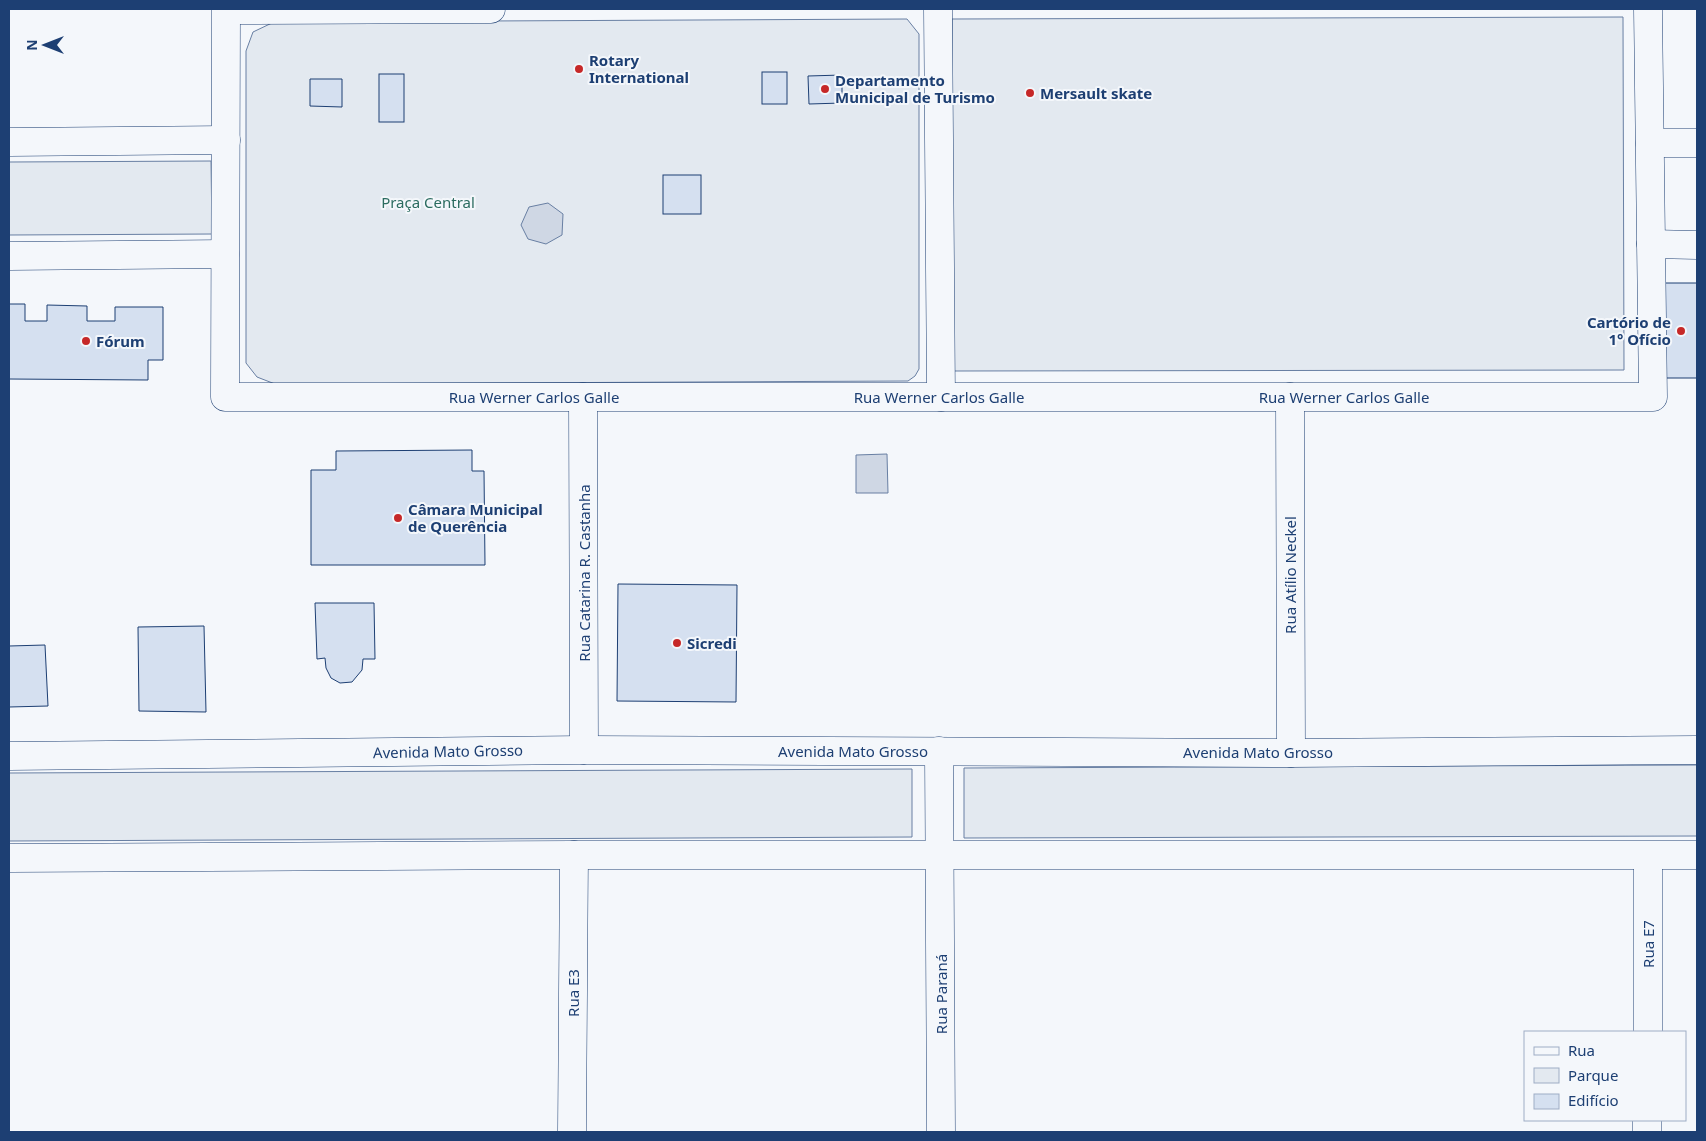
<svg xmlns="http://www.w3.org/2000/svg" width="1706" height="1141" font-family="'Noto Sans',sans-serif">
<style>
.green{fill:#e3e9f0;stroke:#687fa3}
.water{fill:#cfd7e4;stroke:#687fa3}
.building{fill:#d5e0f0;stroke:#1d3f73}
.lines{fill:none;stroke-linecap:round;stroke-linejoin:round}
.street-casing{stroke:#1d3f73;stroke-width:29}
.secondary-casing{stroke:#1d3f73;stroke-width:29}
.street{stroke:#f4f7fb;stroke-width:28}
.secondary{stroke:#f4f7fb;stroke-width:28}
.poi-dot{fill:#c62828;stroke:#f4f7fb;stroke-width:2}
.labels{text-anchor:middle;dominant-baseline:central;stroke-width:4;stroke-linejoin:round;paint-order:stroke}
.poi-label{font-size:15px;font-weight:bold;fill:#1d3f73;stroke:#f4f7fb;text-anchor:start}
.park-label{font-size:15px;fill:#2c6c60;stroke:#f4f7fb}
.street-label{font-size:15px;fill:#1d3f73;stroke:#f4f7fb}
</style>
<rect width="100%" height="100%" fill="#f4f7fb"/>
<g class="green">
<polygon points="1623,17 1624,370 952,371 952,19"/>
<polygon points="907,19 919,34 919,369 915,376 908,381 275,384 257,377 246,363 246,51 253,32 274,22"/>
<polygon points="211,161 212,234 9,235 9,162"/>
<polygon points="1697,765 1697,836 964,838 964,768"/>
<polygon points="912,769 912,837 9,841 9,773"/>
</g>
<g class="water">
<polygon points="548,203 563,214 562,235 546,244 528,239 521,225 529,207"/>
<polygon points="887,454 888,493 856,493 856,455"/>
</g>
<g class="building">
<rect x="762" y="72" width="25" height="32"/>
<rect x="379" y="74" width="25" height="48"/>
<polygon points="842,75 842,103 809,104 808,76"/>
<polygon points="310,79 342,79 342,107 310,106"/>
<rect x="663" y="175" width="38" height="39"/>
<polygon points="1665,283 1697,283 1697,378 1666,378"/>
<polygon points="9,304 25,304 25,321 47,321 47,305 87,306 87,321 115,321 115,307 163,307 163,360 148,360 148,380 9,379"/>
<polygon points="472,450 472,471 484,471 485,565 311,565 311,470 336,470 336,451"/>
<polygon points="618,584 737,585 736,702 617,701"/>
<polygon points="315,603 374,603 375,659 363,659 362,670 352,682 340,683 331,678 326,668 325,658 317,659"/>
<polygon points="204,626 206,712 139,711 138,627"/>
<polygon points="45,645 48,706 9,707 9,646"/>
</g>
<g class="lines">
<defs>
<g id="street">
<polyline points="491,9 226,10 225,397 1653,397 1648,9"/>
<polyline points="938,9 941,397"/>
<polyline points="9,142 226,140"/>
<polyline points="1650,143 1697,143"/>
<polyline points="1651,244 1697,245"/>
<polyline points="9,256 225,254"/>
<polyline points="583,397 584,750"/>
<polyline points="1290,397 1291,753"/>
<polyline points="1648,1032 1648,856"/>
<polyline points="572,1132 574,855"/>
<polyline points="1647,1132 1647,1120"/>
</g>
<g id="secondary">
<polyline points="939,751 941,1132"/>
<polyline points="9,756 584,750 1291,753 1697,750"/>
<polyline points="9,858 574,855 1697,855"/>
</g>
</defs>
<use href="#street" class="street-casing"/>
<use href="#secondary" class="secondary-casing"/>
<use href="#street" class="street"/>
<use href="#secondary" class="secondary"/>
</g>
<g class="poi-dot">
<circle cx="579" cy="69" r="5"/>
<circle cx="825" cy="89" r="5"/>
<circle cx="1030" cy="93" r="5"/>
<circle cx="1681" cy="331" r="5"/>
<circle cx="86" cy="341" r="5"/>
<circle cx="398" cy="518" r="5"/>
<circle cx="677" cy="643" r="5"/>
</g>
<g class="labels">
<g class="poi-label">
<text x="589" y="60">Rotary<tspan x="589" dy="17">International</tspan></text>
<text x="835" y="80">Departamento<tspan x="835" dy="17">Municipal de Turismo</tspan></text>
<text x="1040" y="93">Mersault skate</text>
<text x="1671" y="322" text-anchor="end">Cartório de<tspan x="1671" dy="17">1° Ofício</tspan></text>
<text x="96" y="341">Fórum</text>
<text x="408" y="509">Câmara Municipal<tspan x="408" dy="17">de Querência</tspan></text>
<text x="687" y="643">Sicredi</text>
</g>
<g class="park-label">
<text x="428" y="202">Praça Central</text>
</g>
<g class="street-label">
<text x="534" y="397">Rua Werner Carlos Galle</text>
<text x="939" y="397">Rua Werner Carlos Galle</text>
<text x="1344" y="397">Rua Werner Carlos Galle</text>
<text transform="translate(584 573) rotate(-90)">Rua Catarina R. Castanha</text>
<text transform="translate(1290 575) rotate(-90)">Rua Atílio Neckel</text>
<text transform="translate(448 751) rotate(-1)">Avenida Mato Grosso</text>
<text x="853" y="751">Avenida Mato Grosso</text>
<text x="1258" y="752">Avenida Mato Grosso</text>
<text transform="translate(1648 944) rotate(-90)">Rua E7</text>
<text transform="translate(573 993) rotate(-90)">Rua E3</text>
<text transform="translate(941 994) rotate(-90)">Rua Paraná</text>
</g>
</g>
<rect width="1706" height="1141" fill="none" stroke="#1d3f73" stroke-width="20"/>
<rect x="1524" y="1031" width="162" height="90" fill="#f4f7fb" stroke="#9eadc5"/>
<rect x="1534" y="1047" width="25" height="8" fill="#f4f7fb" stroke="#9eadc5"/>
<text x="1568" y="1056" font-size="15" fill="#1d3f73">Rua</text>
<rect x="1534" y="1068" width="25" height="15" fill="#e3e9f0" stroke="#9eadc5"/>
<text x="1568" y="1081" font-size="15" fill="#1d3f73">Parque</text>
<rect x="1534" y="1094" width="25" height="15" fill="#d5e0f0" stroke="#9eadc5"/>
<text x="1568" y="1106" font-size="15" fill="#1d3f73">Edifício</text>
<g transform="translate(45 45) rotate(270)" stroke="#f4f7fb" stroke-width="4" paint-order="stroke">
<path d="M0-4L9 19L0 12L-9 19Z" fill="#1d3f73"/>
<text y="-8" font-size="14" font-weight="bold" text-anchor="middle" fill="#1d3f73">N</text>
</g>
</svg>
